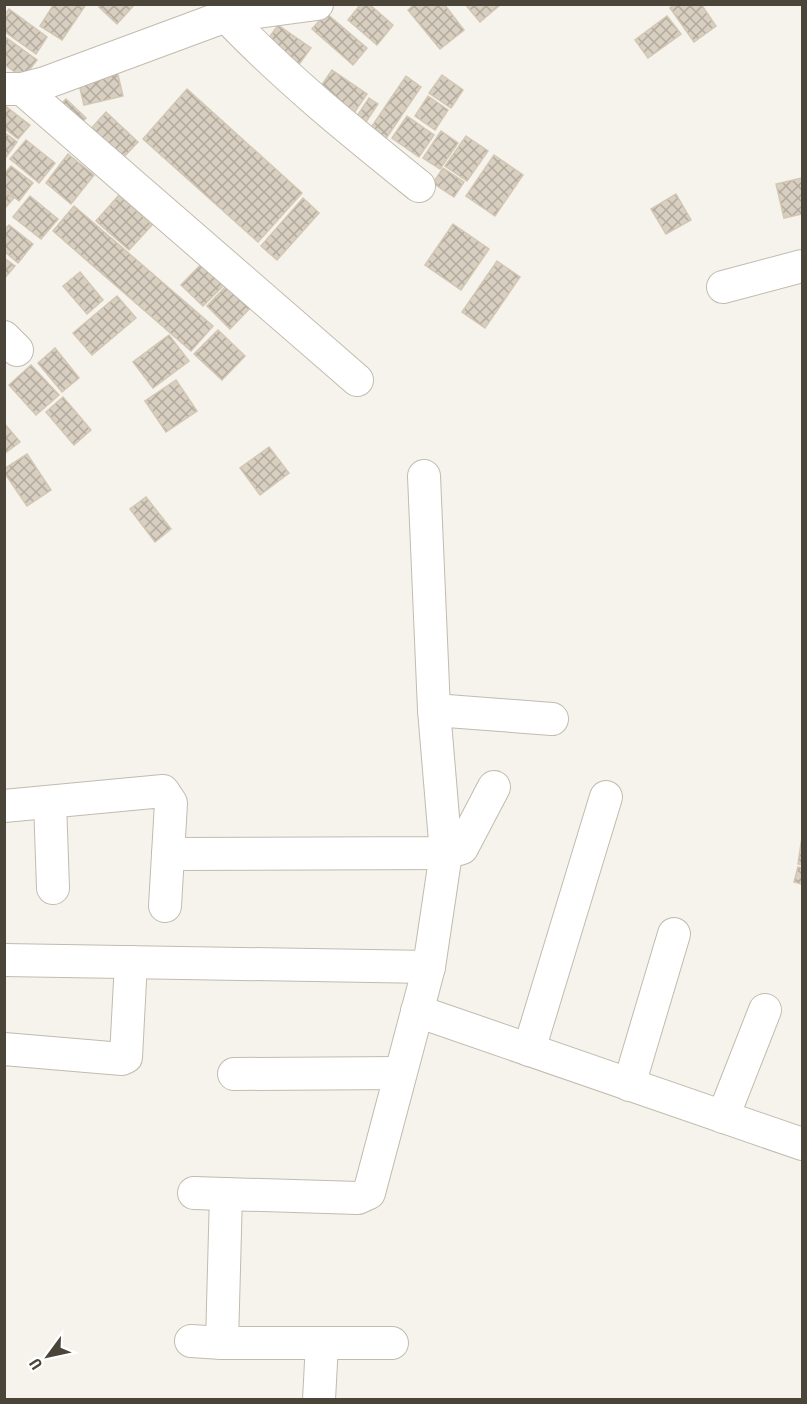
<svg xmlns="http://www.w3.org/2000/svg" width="807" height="1404" font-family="'Roboto Condensed',sans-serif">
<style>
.building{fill:url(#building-cross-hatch);stroke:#d3c7b4;stroke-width:1.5}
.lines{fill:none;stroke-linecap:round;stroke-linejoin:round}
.minor-casing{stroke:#c2bbae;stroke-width:34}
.minor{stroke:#fff;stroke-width:32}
</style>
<defs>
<pattern id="building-cross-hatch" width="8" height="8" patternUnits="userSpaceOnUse" patternTransform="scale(1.5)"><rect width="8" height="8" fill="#d8cfc1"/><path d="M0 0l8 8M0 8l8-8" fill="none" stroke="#b1aa9e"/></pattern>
</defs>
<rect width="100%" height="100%" fill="#f6f3ec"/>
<g class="building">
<polygon points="54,4 85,6 62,40 40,26"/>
<polygon points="102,4 135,4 117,24 99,7"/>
<polygon points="361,4 369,4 393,25 377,45 348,20"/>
<polygon points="415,4 444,4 464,30 440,49 408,10"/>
<polygon points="465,4 501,4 480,22"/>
<polygon points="675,4 701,4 716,26 694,42 670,8"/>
<polygon points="9,9 47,37 36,54 4,31 4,15"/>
<polygon points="326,13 367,48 353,65 312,29"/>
<polygon points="667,16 681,34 648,58 635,40"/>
<polygon points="278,25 311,48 297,67 264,45"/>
<polygon points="4,36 37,60 23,78 4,64"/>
<polygon points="332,70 367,94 354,113 319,89"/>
<polygon points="117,71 123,96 84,105 78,80"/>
<polygon points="442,75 463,90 451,108 429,93"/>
<polygon points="406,76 421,87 385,140 370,129"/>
<polygon points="187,89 302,193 258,242 143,139"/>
<polygon points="428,96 448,110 435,130 415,116"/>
<polygon points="369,98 378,104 364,125 355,119"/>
<polygon points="66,99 86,118 74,131 53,112"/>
<polygon points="4,105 30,125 18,139 4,128"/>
<polygon points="106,112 138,142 119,162 87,133"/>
<polygon points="407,116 434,135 419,157 392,138"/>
<polygon points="441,131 458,143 440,169 423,158"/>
<polygon points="4,132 17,142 6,157 4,156"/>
<polygon points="466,136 488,151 467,181 445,166"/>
<polygon points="26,140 55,163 39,183 10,159"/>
<polygon points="68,154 94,175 71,204 46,183"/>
<polygon points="494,155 523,175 495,216 466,196"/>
<polygon points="11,166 33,183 19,201 4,189 4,174"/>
<polygon points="443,168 464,182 454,197 433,183"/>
<polygon points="802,178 802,214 784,218 776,184"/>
<polygon points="4,191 14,198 4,209"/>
<polygon points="676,194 691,220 666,234 651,209"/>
<polygon points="119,195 152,225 129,250 96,221"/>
<polygon points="30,196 58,219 41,239 13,217"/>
<polygon points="303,198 319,213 277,260 261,246"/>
<polygon points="74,206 213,326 191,351 53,231"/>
<polygon points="453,224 489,249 461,290 425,265"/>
<polygon points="9,225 33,244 18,263 4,251 4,230"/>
<polygon points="210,255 232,277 203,306 181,285"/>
<polygon points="4,258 15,266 4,279"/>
<polygon points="497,261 520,277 485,328 462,312"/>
<polygon points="80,272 103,300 87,314 63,286"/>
<polygon points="230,282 253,305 230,329 207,306"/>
<polygon points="117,296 136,318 92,355 73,333"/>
<polygon points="218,330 245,356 222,380 194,354"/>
<polygon points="169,335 189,361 153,388 133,362"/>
<polygon points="55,348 79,378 62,392 38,363"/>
<polygon points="31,365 59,395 36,415 9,385"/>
<polygon points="176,380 197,411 166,432 145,401"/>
<polygon points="63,397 91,430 74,445 46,412"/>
<polygon points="4,423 20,442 4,454"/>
<polygon points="269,447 289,473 260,495 240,468"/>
<polygon points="27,454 51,490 27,506 4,472 4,469"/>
<polygon points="146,497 171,529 155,542 130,509"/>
<polygon points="802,837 802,865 798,864"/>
<polygon points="798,867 802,868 802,884 794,882"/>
</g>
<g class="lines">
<defs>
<g id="minor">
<path d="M226,16C286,79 352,132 419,186"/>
<polyline points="5,89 22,89 45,83 226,16 317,4"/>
<polyline points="22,89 357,380"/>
<polyline points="723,287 802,266"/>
<polyline points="4,337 17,350"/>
<polyline points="434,710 552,719"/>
<polyline points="50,802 53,888"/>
<polyline points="4,806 163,791 171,803 165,906"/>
<polyline points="168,854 446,853 434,710 424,476"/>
<polyline points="4,960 429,967 446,853 462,848 494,787"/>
<polyline points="417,1011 802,1144"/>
<polyline points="4,1049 122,1059 126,1057 131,962"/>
<polyline points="529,1050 606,797"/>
<polyline points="234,1074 400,1073"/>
<polyline points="629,1085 674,934"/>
<polyline points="723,1117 765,1010"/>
<polyline points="194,1193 358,1198 369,1193 429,967"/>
<polyline points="226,1194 222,1343 392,1343"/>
<polyline points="191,1341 222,1343"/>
<polyline points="319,1400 322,1343"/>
</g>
</defs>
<use href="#minor" class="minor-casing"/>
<use href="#minor" class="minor"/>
</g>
<rect width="807" height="1404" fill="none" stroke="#4b4439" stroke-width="12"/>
<g transform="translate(48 1356) rotate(237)" stroke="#ffffff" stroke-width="4.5" paint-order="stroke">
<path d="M0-4.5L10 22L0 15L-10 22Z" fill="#4b4439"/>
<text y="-9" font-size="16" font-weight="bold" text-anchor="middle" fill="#4b4439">U</text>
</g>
</svg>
